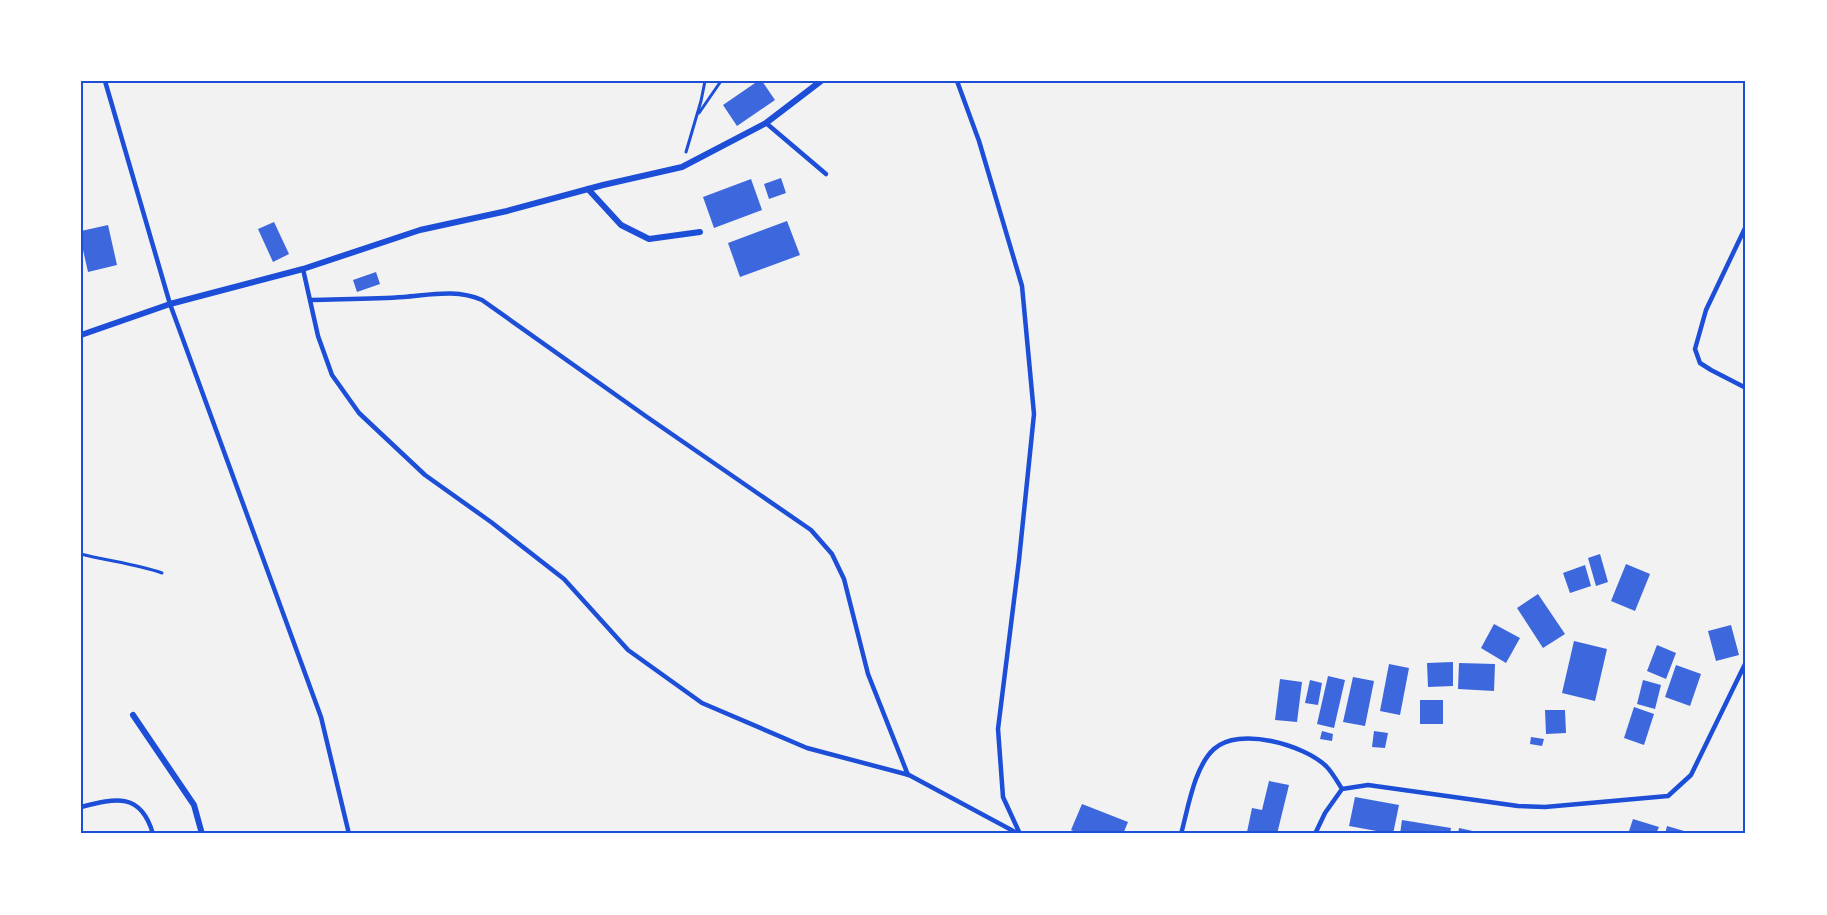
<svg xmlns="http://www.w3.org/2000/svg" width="1827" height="915" font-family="'Asap Condensed',sans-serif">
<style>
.building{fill:#3d67dc}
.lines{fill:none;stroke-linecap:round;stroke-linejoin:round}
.path{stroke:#1d4ed8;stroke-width:3}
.service{stroke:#1d4ed8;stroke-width:4.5}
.minor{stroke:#1d4ed8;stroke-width:6}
.neatline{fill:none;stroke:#1d4ed8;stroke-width:2}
</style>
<rect width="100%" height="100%" fill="#f2f2f2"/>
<g class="building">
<polygon points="758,81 762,81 775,100 737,126 723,105"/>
<polygon points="781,178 786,193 769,199 764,184"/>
<polygon points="751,179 762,210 714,228 703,197"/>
<polygon points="787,221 800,255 740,277 728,243"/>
<polygon points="274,222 289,254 273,262 258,229"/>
<polygon points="108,225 117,265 88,272 81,241 81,231"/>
<polygon points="376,272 380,284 357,292 353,280"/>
<polygon points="1600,554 1608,582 1596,586 1588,558"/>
<polygon points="1626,564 1650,574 1635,611 1611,601"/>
<polygon points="1585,565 1591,586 1570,593 1563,573"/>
<polygon points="1538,594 1565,634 1543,648 1517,608"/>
<polygon points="1494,624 1520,638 1506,663 1481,648"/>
<polygon points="1731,625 1739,655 1716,661 1708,631"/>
<polygon points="1574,641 1607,649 1595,701 1562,693"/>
<polygon points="1657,645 1676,653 1666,679 1647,671"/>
<polygon points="1453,662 1453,686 1428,687 1427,663"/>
<polygon points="1459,663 1495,664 1494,691 1458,689"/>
<polygon points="1389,664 1409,668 1400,715 1380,711"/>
<polygon points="1676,665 1701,674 1690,706 1665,697"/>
<polygon points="1328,676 1345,680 1334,728 1317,724"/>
<polygon points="1353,677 1374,681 1365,726 1343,722"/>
<polygon points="1280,679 1302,682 1297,722 1275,720"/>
<polygon points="1310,680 1322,683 1318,705 1305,703"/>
<polygon points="1643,680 1661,685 1655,709 1637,704"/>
<rect x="1420" y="700" width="23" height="24"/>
<polygon points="1634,707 1654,714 1644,745 1624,738"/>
<polygon points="1545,710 1565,710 1566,733 1546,734"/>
<polygon points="1322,731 1333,734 1332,741 1320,739"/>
<polygon points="1374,731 1388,733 1385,748 1372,747"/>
<polygon points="1531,737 1544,739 1542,746 1530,744"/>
<polygon points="1269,781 1289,785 1277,834 1256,834 1247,832 1252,808 1262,810"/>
<polygon points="1355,797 1399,805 1393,834 1349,826"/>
<polygon points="1082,804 1128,822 1123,834 1080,834 1071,830"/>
<polygon points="1633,819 1659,827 1656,834 1628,834"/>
<polygon points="1402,820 1451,828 1450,834 1400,834"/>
<polygon points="1667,826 1691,833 1691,834 1665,834"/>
<polygon points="1459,828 1482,833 1482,834 1458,834"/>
</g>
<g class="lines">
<g class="path">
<polyline points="699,113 721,81"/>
<polyline points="686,152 701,101 705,81"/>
<path d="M81,554C108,561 136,564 162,573"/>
</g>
<g class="service">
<polyline points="105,81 170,304 321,717 349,834"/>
<polyline points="957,81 979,141 1022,286 1034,414 1019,560 998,729 1003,797 1020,834"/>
<polyline points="766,123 826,174"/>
<polyline points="1746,226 1706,310 1695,349 1700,363 1711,370 1746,388"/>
<polyline points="303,269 318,336 332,375 359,413 425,475 491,522 564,579 628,650 702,703 807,748 909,775 1019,834"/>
<path d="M311,300C342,299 373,299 404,297C430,295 457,289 482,300L647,417L811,530L832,554L844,579L868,674L908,775"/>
<path d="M81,807C116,798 141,792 153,834"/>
<path d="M1181,834C1188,809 1194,767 1214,749C1239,726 1304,745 1326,766C1332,772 1337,781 1342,789"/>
<polyline points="1315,834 1325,813 1342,789 1368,785 1518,806 1545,807 1668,796 1691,775 1746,662"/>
</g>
<g class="minor">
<polyline points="588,189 621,225 649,239 700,232"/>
<polyline points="81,335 170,304 303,269 420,230 507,211 603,185 682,167 766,123 821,81"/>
<polyline points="133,715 194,805 202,834"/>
</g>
</g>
<rect width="1827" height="915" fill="none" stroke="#ffffff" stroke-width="165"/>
<rect x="82" y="82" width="1662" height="750" class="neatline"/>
</svg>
